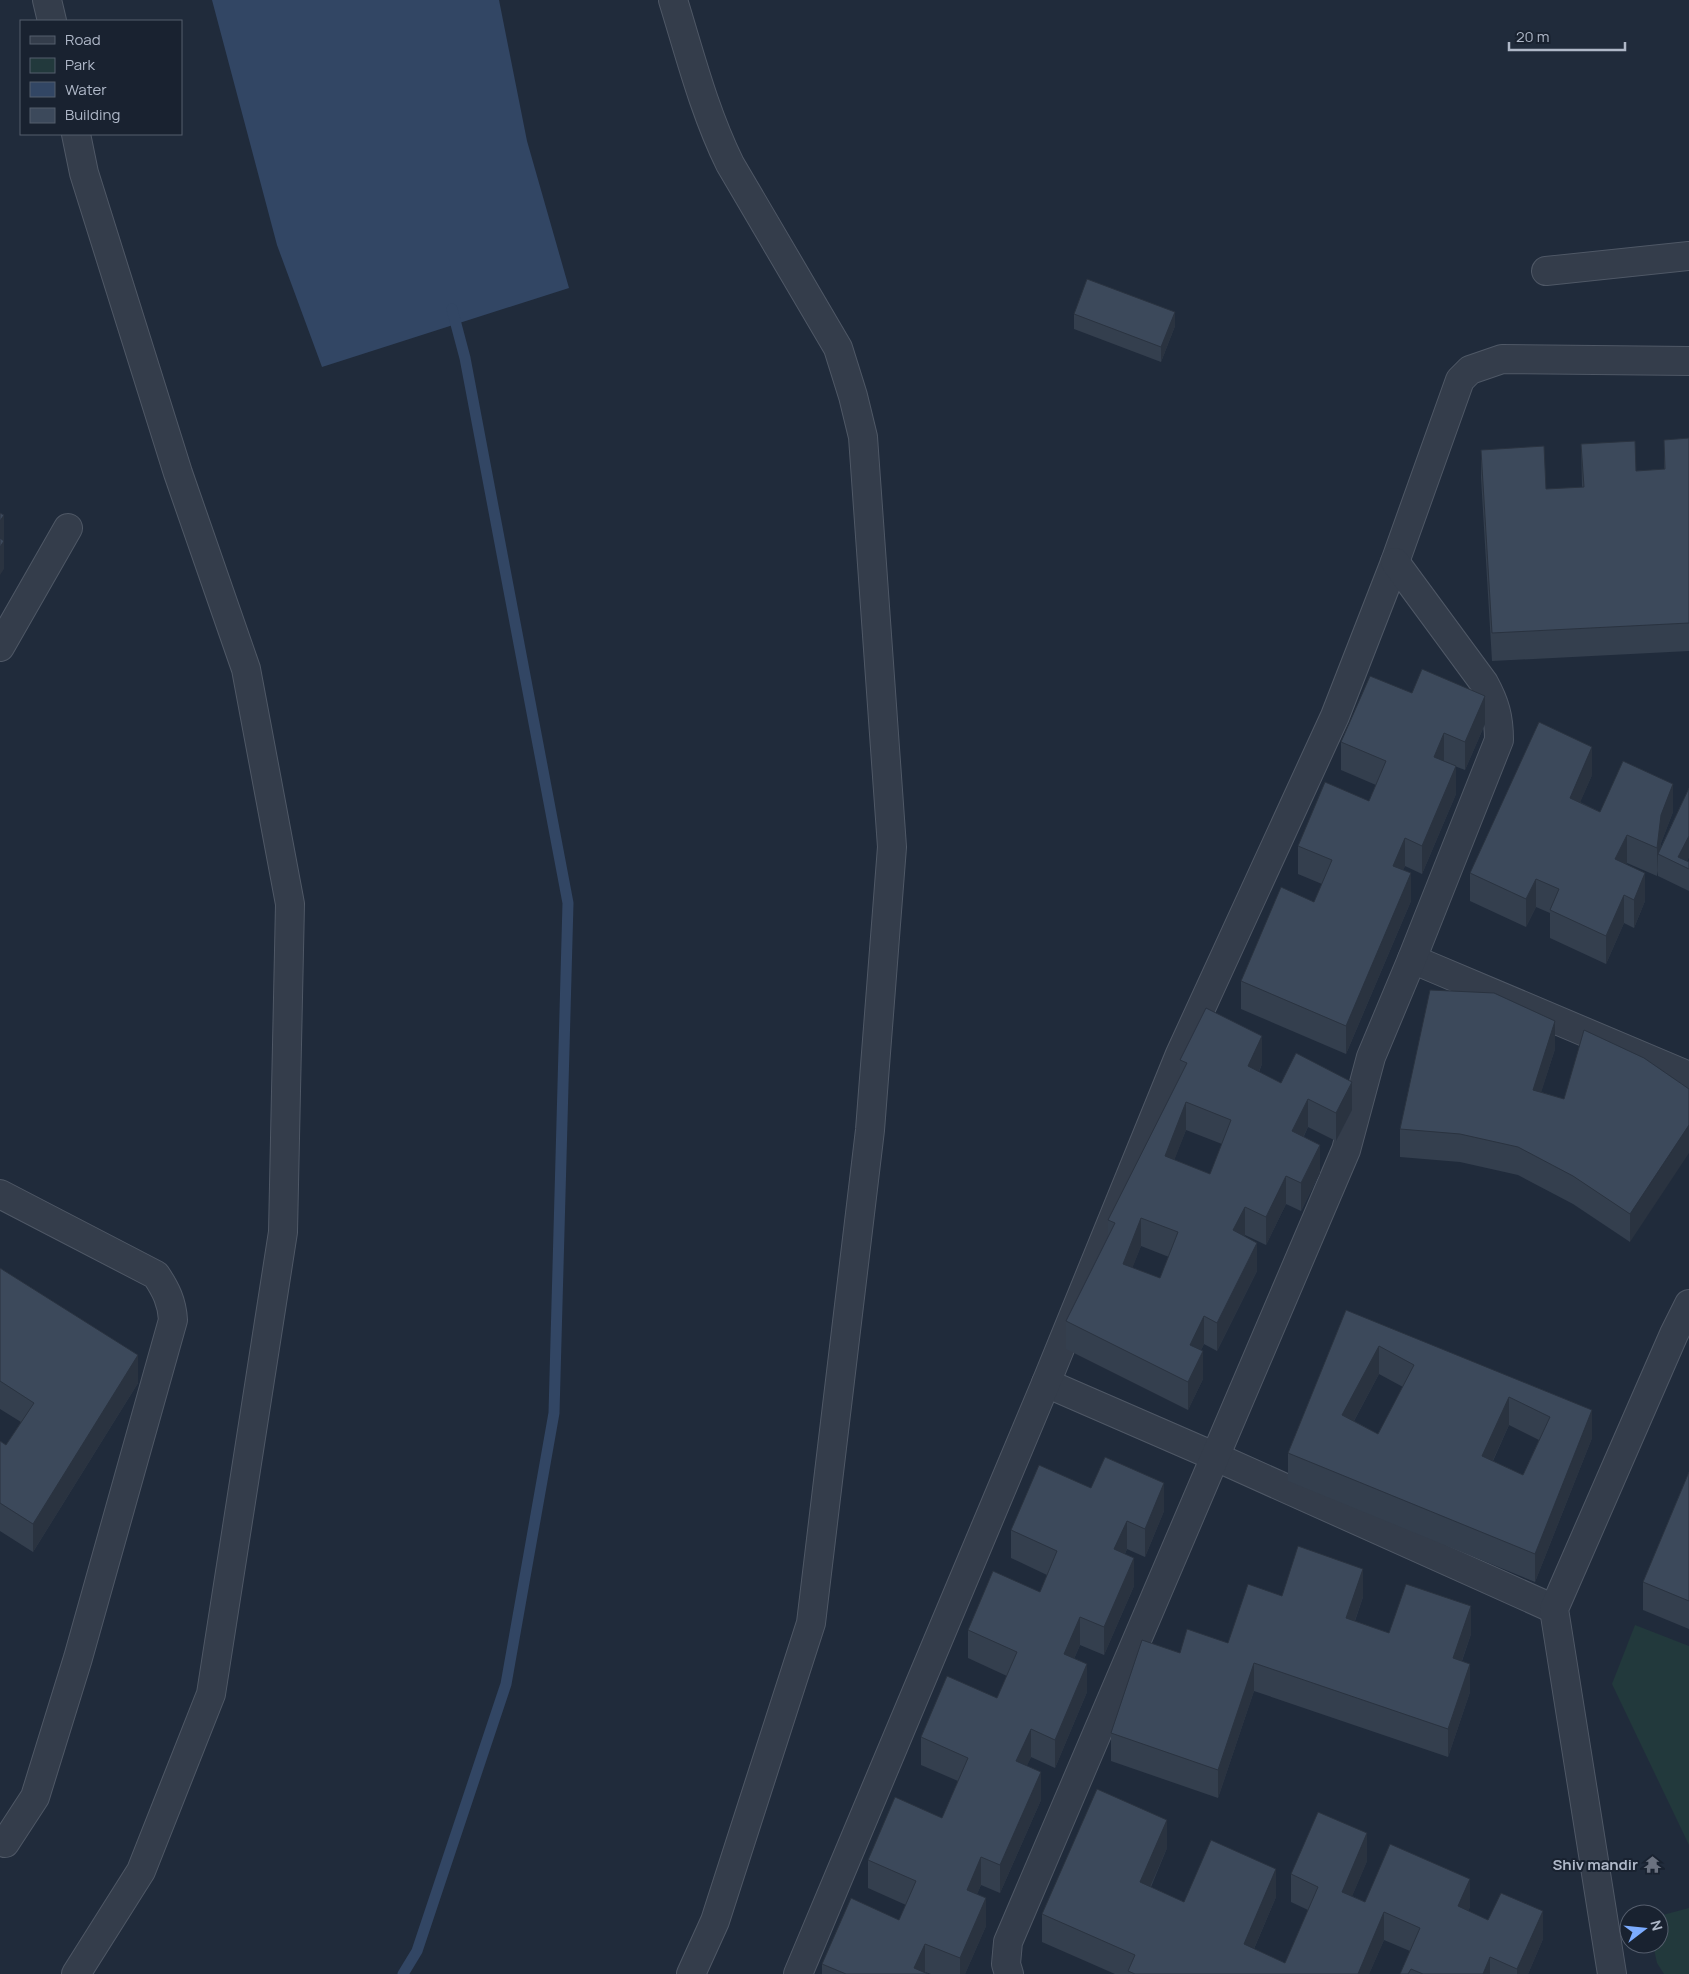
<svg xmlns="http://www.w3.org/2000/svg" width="1689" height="1974" font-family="Manrope,sans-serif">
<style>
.green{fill:#22393c}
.water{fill:#324664}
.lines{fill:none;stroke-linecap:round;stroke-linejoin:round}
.stream{stroke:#324664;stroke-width:11}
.minor-casing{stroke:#4f5866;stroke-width:30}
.minor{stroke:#343d4b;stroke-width:28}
.wall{fill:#343f4e;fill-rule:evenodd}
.shaded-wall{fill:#2a3340}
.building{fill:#3c495b;stroke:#2a3340;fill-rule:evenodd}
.labels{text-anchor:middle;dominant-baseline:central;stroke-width:4;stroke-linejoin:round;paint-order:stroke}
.poi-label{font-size:15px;font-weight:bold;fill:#afb8c8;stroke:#192230;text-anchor:end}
</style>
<rect width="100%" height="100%" fill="#202b3b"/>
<g class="green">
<polygon points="1635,1625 1689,1646 1689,1845 1612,1684"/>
<polygon points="1689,1908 1689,1974 1664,1974 1657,1963 1653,1944 1659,1944 1659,1916"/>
</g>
<polygon class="water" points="212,0 499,0 527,141 569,288 322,367 277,245"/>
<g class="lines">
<polyline class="stream" points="403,1974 417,1951 506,1684 554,1413 568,903 465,358 452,309"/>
<defs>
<g id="minor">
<polyline points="47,0 52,21"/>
<path d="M673,0C690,55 704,111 730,164L838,348L853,396L863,437L892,847L870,1130L811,1623L715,1921L691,1974"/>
<polyline points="76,134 84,173 178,473 246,669 290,904 283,1232 211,1694 141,1871 76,1974"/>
<polyline points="1546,271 1689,256"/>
<polyline points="0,647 68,528"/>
<polyline points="1412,959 1689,1076"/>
<path d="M0,1194L156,1275C166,1290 172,1302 173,1320L78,1658L35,1797L5,1843L0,1840"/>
<polyline points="1046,1383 1216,1457 1554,1609"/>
<polyline points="798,1974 1046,1383 1180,1054 1335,716 1395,562 1460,380 1470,370 1502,359 1689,361"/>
<path d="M1009,1974L1006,1964L1008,1942L1346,1150L1371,1057L1412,959L1499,740C1499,717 1495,703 1484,683L1395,562"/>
<polyline points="1612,1974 1554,1609 1674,1334 1689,1304"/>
</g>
</defs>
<use href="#minor" class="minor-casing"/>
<use href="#minor" class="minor"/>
</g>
<g class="wall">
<polygon points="1074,314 1175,326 1161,362 1074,329"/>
<polygon points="1689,438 1689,651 1492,661 1481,478 1481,450 1546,489 1582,488 1581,444 1636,471 1664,469 1664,440"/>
<polygon points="1485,724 1465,770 1444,762 1456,794 1422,874 1405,866 1403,870 1411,901 1346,1054 1241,1009 1241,981 1314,902 1322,884 1298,874 1298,846 1369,801 1376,785 1341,770 1341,742"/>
<polygon points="1592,775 1580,802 1600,812 1673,812 1661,843 1660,849 1689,788 1689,857 1687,861 1689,862 1689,891 1658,876 1658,871 1657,876 1627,863 1626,864 1645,901 1634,928 1624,923 1606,964 1550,938 1550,913 1536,907 1526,927 1470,901 1470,873"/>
<polygon points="1555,1049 1541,1092 1564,1099 1644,1058 1630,1242 1573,1204 1518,1175 1460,1162 1400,1157 1400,1129"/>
<path d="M1180,1060L1262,1064L1259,1072L1281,1083L1352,1110L1336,1141L1308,1127L1304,1136L1320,1173L1301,1211L1286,1204L1266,1245L1245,1235L1244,1236L1257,1271L1217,1351L1204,1344L1201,1350L1203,1379L1188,1410L1066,1349V1321L1108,1236V1220L1180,1076ZM1186,1130L1222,1144L1210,1174L1174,1160ZM1141,1246L1169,1257L1160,1278L1132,1268Z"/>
<polygon points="0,1268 138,1383 33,1552 0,1531 0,1441 6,1445 21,1422 0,1409"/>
<path d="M1346,1310L1592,1438L1535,1582L1288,1481V1453ZM1379,1374L1403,1387L1378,1434L1354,1421ZM1509,1425L1539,1440L1523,1475L1493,1461Z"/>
<polygon points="1689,1472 1689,1629 1643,1610 1643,1582"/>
<polygon points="1091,1488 1164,1511 1145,1557 1127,1549 1125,1554 1134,1586 1104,1655 1080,1645 1074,1659 1087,1692 1055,1768 1031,1757 1027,1765 1041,1800 1000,1893 981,1885 977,1894 986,1926 965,1974 931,1974 925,1972 928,1974 822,1974 822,1964 899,1920 906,1905 868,1888 868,1860 942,1818 958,1781 921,1765 921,1737 997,1698 1007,1676 968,1658 968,1630 1040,1592 1047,1575 1011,1558 1011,1530"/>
<polygon points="1282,1596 1363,1597 1355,1621 1389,1633 1471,1634 1462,1661 1470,1692 1448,1757 1254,1691 1218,1798 1111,1761 1111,1733 1180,1653 1228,1643"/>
<polygon points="1167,1848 1151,1887 1184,1902 1276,1897 1254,1949 1285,1963 1308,1910 1291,1902 1291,1874 1367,1861 1352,1896 1365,1902 1470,1907 1468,1911 1488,1920 1543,1939 1528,1974 1400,1974 1410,1951 1384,1940 1369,1974 1115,1974 1042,1942 1042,1914"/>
</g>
<g class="shaded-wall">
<polygon points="1175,312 1175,326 1161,362 1161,347"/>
<polygon points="4,515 4,569 0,575 0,521"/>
<polygon points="1485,696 1485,724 1465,770 1465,742"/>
<polygon points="1444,733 1444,761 1434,785 1434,757"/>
<polygon points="1592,747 1592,775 1570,826 1570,798"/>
<polygon points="1456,766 1456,794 1422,874 1422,846"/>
<polygon points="1673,784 1673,812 1661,843 1659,855 1658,854 1657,876 1657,848 1661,815"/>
<polygon points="1627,835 1627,863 1615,887 1615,859"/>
<polygon points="1689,836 1689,857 1684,867 1678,857"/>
<polygon points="1405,838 1405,866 1393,894 1393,866"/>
<polygon points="1411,873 1411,901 1346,1054 1346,1026"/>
<polygon points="1645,873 1645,901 1634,928 1634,900"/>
<polygon points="1536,879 1536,907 1526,927 1526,899"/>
<polygon points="1624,895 1624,923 1606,964 1606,936"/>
<polygon points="1555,1021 1555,1049 1533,1118 1533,1090"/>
<polygon points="1262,1036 1262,1064 1248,1095 1248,1066"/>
<polygon points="1352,1082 1352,1110 1336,1141 1336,1113"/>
<polygon points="1308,1099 1308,1127 1292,1159 1292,1131"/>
<polygon points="1186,1102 1186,1130 1165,1184 1165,1156"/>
<polygon points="1689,1125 1689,1153 1630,1242 1630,1214"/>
<polygon points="1320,1145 1320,1173 1301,1211 1301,1183"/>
<polygon points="1286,1176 1286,1204 1266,1245 1266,1217"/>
<polygon points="1245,1207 1245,1235 1233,1258 1233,1230"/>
<polygon points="1141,1218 1141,1246 1123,1292 1123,1264"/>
<polygon points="1257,1243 1257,1271 1217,1351 1217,1323"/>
<polygon points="1204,1316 1204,1344 1190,1373 1190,1345"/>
<polygon points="1379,1346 1379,1374 1342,1443 1342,1415"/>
<polygon points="1203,1351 1203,1379 1188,1410 1188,1382"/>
<polygon points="138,1355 138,1383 33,1552 33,1524"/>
<polygon points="1509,1397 1509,1425 1482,1484 1482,1456"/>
<polygon points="1592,1410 1592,1438 1535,1582 1535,1554"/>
<polygon points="1164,1483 1164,1511 1145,1557 1145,1529"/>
<polygon points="1127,1521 1127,1549 1114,1577 1114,1549"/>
<polygon points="1134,1558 1134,1586 1104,1655 1104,1627"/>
<polygon points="1363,1569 1363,1597 1346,1646 1346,1618"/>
<polygon points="1471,1606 1471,1634 1453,1686 1453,1658"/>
<polygon points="1080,1617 1080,1645 1064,1682 1064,1654"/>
<polygon points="1254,1663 1254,1691 1218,1798 1218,1770"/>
<polygon points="1087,1664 1087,1692 1055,1768 1055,1740"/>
<polygon points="1470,1664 1470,1692 1448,1757 1448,1729"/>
<polygon points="1031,1729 1031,1757 1016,1789 1016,1761"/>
<polygon points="1041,1772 1041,1800 1000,1893 1000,1865"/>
<polygon points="1167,1820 1167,1848 1140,1910 1140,1882"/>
<polygon points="1367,1833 1367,1861 1342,1920 1342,1892"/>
<polygon points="981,1857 981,1885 967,1918 967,1890"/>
<polygon points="1276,1869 1276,1897 1244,1972 1244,1944"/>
<polygon points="1470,1879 1470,1907 1458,1934 1458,1906"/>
<polygon points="986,1898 986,1926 965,1974 960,1974 960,1958"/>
<polygon points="1543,1911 1543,1939 1528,1974 1517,1974 1517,1969"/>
<polygon points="1384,1912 1384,1940 1369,1974 1358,1974"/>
<polygon points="925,1944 925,1972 924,1974 914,1968"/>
<polygon points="1490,1957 1490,1974 1483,1974"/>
</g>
<g class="building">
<polygon points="1087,279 1175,312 1161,347 1074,314"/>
<polygon points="1689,438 1689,623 1492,633 1481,450 1544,446 1546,489 1584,487 1581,444 1635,441 1636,471 1665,469 1664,440"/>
<polygon points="0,513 4,515 0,521"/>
<polygon points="0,538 4,541 0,547"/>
<polygon points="1422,669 1485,696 1465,742 1444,733 1434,757 1456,766 1422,846 1405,838 1393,866 1411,873 1346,1026 1241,981 1281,887 1314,902 1332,860 1298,846 1325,782 1369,801 1386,761 1341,742 1370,676 1412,693"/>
<polygon points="1539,722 1592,747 1570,798 1600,812 1623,761 1673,784 1661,815 1657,848 1627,835 1615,859 1645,873 1634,900 1624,895 1606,936 1550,910 1559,889 1536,879 1526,899 1470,873"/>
<polygon points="1689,788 1689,836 1678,857 1689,862 1689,869 1658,854"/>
<polygon points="1430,990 1494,993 1555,1021 1533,1090 1564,1099 1584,1030 1644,1058 1689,1089 1689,1125 1630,1214 1573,1176 1518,1147 1460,1134 1400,1129"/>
<path d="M1206,1008L1262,1036L1248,1066L1281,1083L1296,1053L1352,1082L1336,1113L1308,1099L1292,1131L1320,1145L1301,1183L1286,1176L1266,1217L1245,1207L1233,1230L1257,1243L1217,1323L1204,1316L1190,1345L1203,1351L1188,1382L1066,1321L1115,1223L1108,1220L1187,1063L1180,1060ZM1186,1102L1231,1120L1210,1174L1165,1156ZM1141,1218L1178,1232L1160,1278L1123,1264Z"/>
<polygon points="0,1268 138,1355 33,1524 0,1503 0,1441 6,1445 34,1403 0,1381"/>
<path d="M1346,1310L1592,1410L1535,1554L1288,1453ZM1379,1346L1414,1365L1378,1434L1342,1415ZM1509,1397L1550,1417L1523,1475L1482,1456Z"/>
<polygon points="1105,1457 1164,1483 1145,1529 1127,1521 1114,1549 1134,1558 1104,1627 1080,1617 1064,1654 1087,1664 1055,1740 1031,1729 1016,1761 1041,1772 1000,1865 981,1857 967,1890 986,1898 960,1958 925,1944 914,1968 928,1974 846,1974 822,1964 851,1898 899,1920 916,1881 868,1860 895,1797 942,1818 968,1758 921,1737 947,1676 997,1698 1017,1652 968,1630 993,1571 1040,1592 1057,1551 1011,1530 1039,1465 1091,1488"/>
<polygon points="1689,1472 1689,1601 1643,1582"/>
<polygon points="1298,1546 1363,1569 1346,1618 1389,1633 1406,1584 1471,1606 1453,1658 1470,1664 1448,1729 1254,1663 1218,1770 1111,1733 1142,1640 1180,1653 1187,1629 1228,1643 1248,1584 1282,1596"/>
<polygon points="1097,1789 1167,1820 1140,1882 1184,1902 1211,1840 1276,1869 1244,1944 1285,1963 1318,1887 1291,1874 1318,1812 1367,1833 1342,1892 1365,1902 1390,1844 1470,1879 1458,1906 1488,1920 1501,1893 1543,1911 1517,1969 1490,1957 1483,1974 1423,1974 1411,1969 1408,1974 1400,1974 1420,1928 1384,1912 1358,1974 1135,1974 1128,1971 1135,1955 1042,1914"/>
</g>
<defs>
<symbol id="temple-bare" viewBox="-9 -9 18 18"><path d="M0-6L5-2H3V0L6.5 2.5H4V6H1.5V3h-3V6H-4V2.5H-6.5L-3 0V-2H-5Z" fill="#6b7280" stroke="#192230" stroke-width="2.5" paint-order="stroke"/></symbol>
</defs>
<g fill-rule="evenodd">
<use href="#temple-bare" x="1640" y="1852" width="25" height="25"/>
</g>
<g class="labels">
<g class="poi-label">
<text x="1638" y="1864">Shiv mandir</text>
</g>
</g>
<rect x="20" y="20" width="162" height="115" fill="#192230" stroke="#555e6d"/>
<rect x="30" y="36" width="25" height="8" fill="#343d4b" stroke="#555e6d"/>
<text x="65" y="45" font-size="15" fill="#afb8c8">Road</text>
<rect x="30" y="58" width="25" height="15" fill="#22393c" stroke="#555e6d"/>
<text x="65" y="70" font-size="15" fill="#afb8c8">Park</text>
<rect x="30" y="82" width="25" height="15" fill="#324664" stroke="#555e6d"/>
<text x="65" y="95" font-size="15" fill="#afb8c8">Water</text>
<rect x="30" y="108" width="25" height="15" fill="#3c495b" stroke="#555e6d"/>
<text x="65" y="120" font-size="15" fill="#afb8c8">Building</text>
<g transform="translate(1644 1929) rotate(74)"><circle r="24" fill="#192230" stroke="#555e6d"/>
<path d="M0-4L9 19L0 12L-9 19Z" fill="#7cacff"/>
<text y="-8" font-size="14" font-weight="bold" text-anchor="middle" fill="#afb8c8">N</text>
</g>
<path d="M1509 42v8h116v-8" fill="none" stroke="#afb8c8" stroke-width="2.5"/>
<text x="1516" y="42" font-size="15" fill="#afb8c8" stroke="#192230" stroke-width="4" paint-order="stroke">20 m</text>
</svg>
